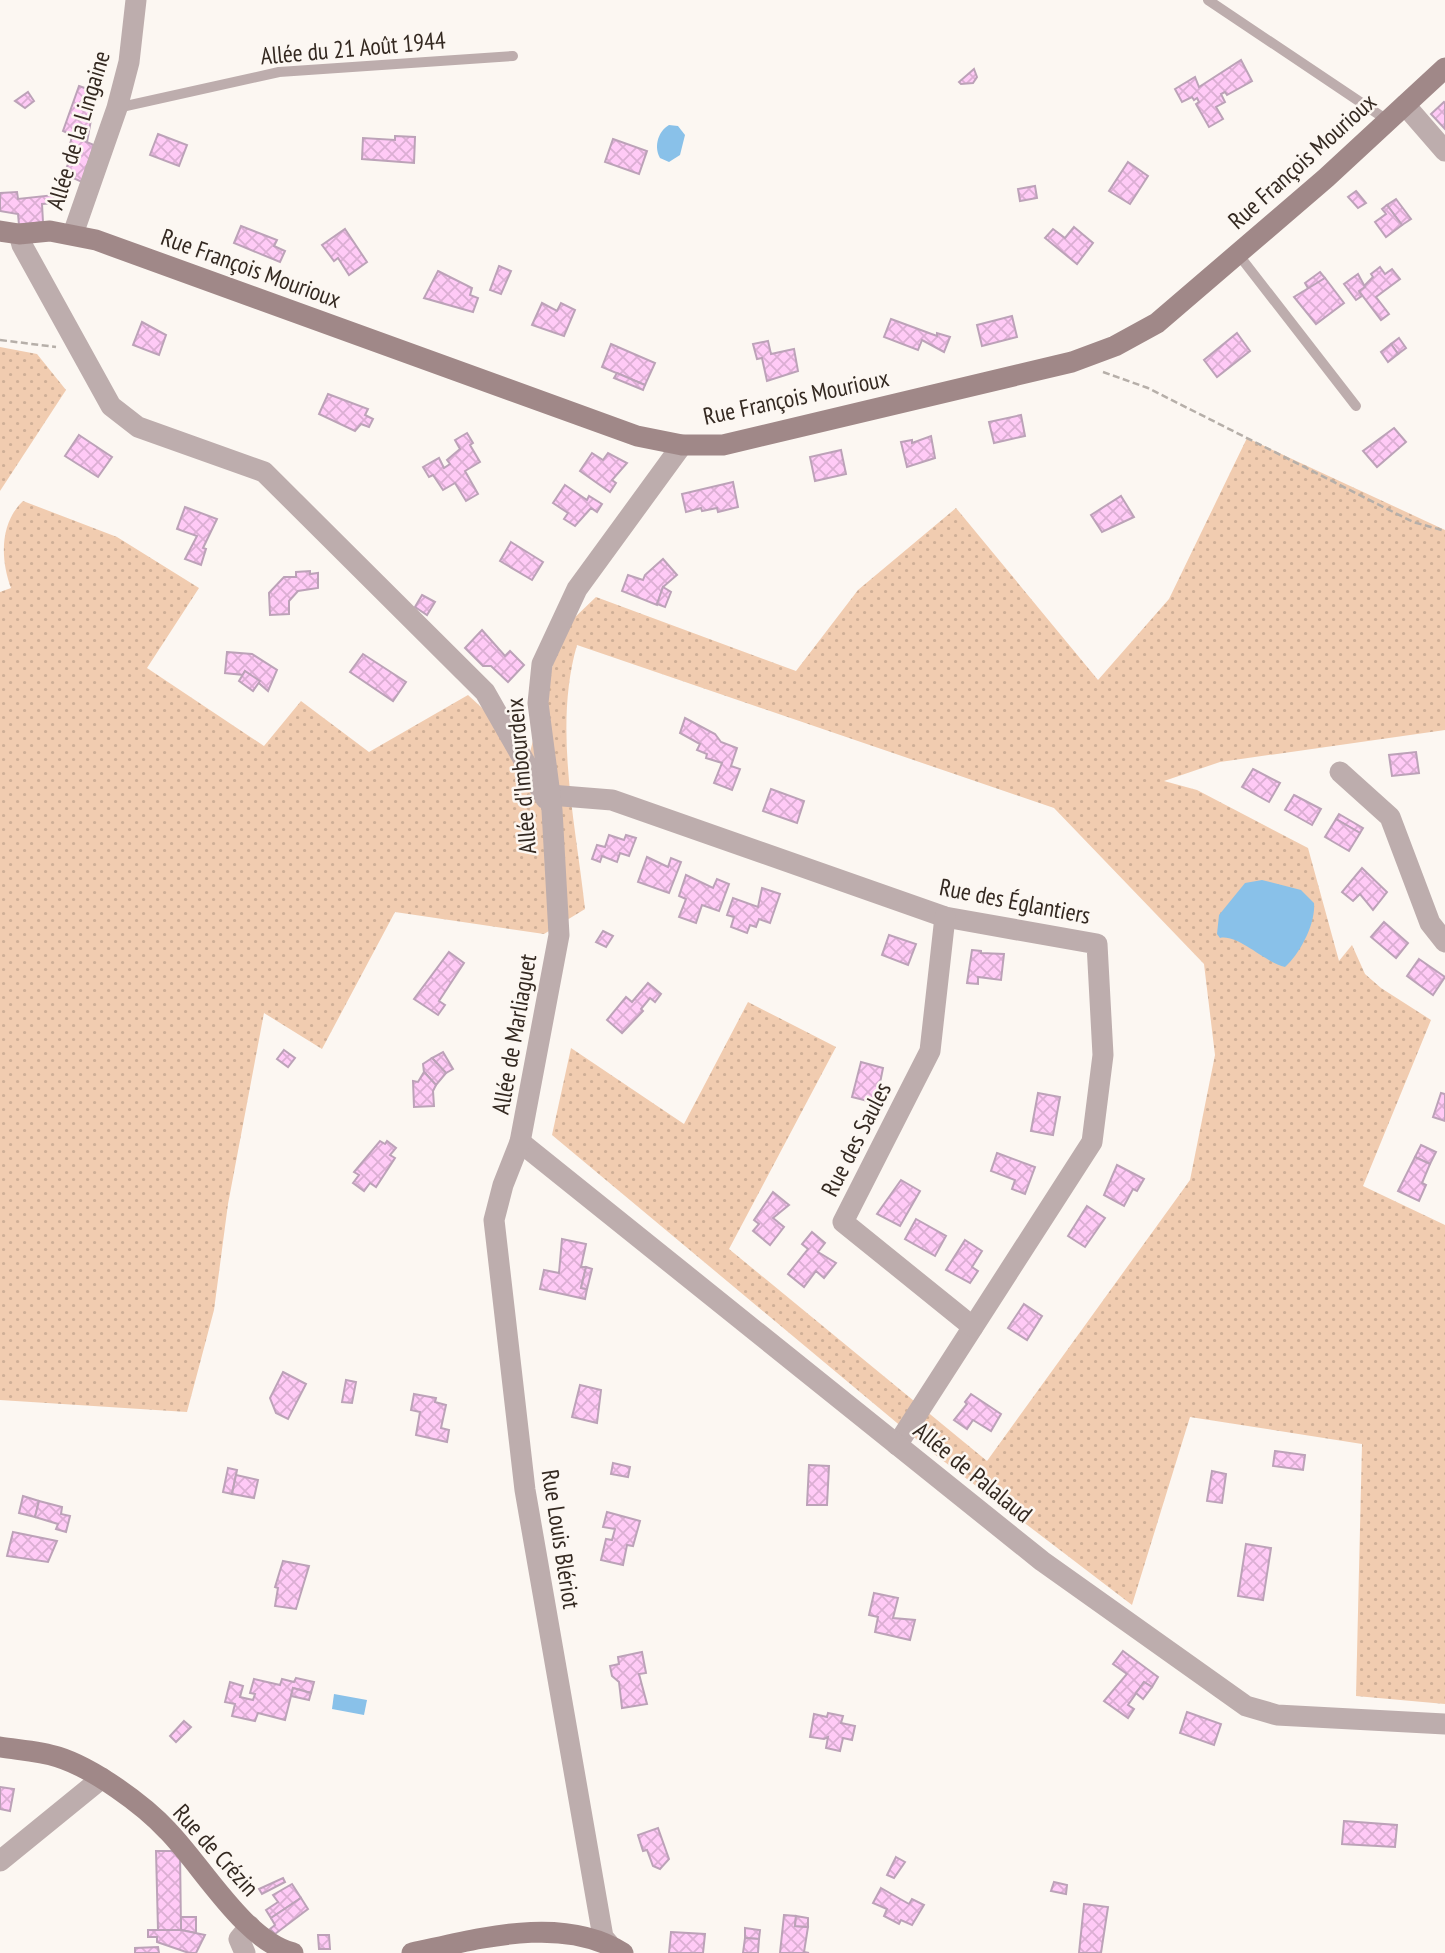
<svg xmlns="http://www.w3.org/2000/svg" width="1445" height="1953" font-family="'PT Sans Narrow',sans-serif">
<style>
.grass{fill:url(#grass-dots)}
.water{fill:#89c1e9}
.building{fill:url(#building-cross-hatch);stroke:#bca2b8;stroke-width:2}
.lines{fill:none;stroke-linecap:round;stroke-linejoin:round}
.path{stroke:#b6afa9;stroke-width:2.5;stroke-dasharray:7 3.5;stroke-linecap:butt}
.lane{stroke:#bdadad;stroke-width:10}
.street{stroke:#bdadad;stroke-width:21}
.secondary{stroke:#a08888;stroke-width:21}
.labels{text-anchor:middle;dominant-baseline:central;stroke-width:5;stroke-linejoin:round;paint-order:stroke}
.street-label{font-size:24px;fill:#342921;stroke:#fcf7f2}
</style>
<defs>
<pattern id="grass-dots" width="8" height="8" patternUnits="userSpaceOnUse" patternTransform="scale(1.75)"><rect width="8" height="8" fill="#f1ccb0"/><path d="M2 2h.1M6 6h.1" fill="none" stroke="#cfaf97" stroke-width="1.8" stroke-linecap="round"/></pattern>
<pattern id="building-cross-hatch" width="8" height="8" patternUnits="userSpaceOnUse" patternTransform="scale(1.75)"><rect width="8" height="8" fill="#ffcaf6"/><path d="M0 0l8 8M0 8l8-8" fill="none" stroke="#dbaed3"/></pattern>
</defs>
<rect width="100%" height="100%" fill="#fcf7f2"/>
<g class="grass">
<polygon points="0,347 37,354 66,390 0,491"/>
<path d="M1247,438L1445,530V730L1220,762L1164,781L1197,790L1308,848L1339,961L1352,945L1365,974L1381,988L1431,1020L1363,1186L1445,1225V1704L1356,1696L1362,1444L1190,1417L1132,1605L933,1453L552,1135L571,1048L684,1124L748,1002L836,1047L729,1249L987,1461L1190,1180L1215,1055L1204,964L1054,808L577,645C553,728 576,824 585,909L544,934L395,912L322,1049L264,1013L228,1204L214,1310L187,1412L0,1400V592L11,588C0,558 0,523 23,501L117,537L199,588L147,668L264,746L301,701L369,752L468,695L530,752L553,664L572,620L596,597L796,671L858,590L956,508L1098,680L1169,599Z"/>
</g>
<g class="water">
<path d="M669,125L678,126L685,135L680,155L669,162L660,158C654,148 657,132 669,125Z"/>
<path d="M1262,880L1301,890L1314,903C1316,923 1300,954 1285,967C1264,962 1238,934 1220,938L1217,934L1219,915L1245,883Z"/>
<polygon points="334,1694 367,1700 364,1715 332,1709"/>
</g>
<g class="building">
<polygon points="1241,60 1252,81 1227,95 1225,92 1221,94 1225,102 1216,107 1223,119 1209,127 1196,104 1199,102 1197,98 1194,100 1192,97 1182,102 1175,89 1195,77 1199,87"/>
<polygon points="974,69 977,77 973,83 961,84 959,82"/>
<polygon points="79,86 96,92 87,142 63,131"/>
<polygon points="28,92 34,101 25,108 15,101"/>
<polygon points="1444,102 1445,103 1445,129 1431,114"/>
<polygon points="158,134 187,145 179,166 150,155"/>
<polygon points="72,136 94,145 82,182 64,174 70,159 67,157"/>
<polygon points="395,136 415,137 414,163 362,159 363,138 395,140"/>
<polygon points="613,139 647,151 639,174 605,162"/>
<polygon points="1128,162 1148,176 1130,204 1109,191"/>
<polygon points="1035,186 1037,198 1020,201 1018,189"/>
<polygon points="1356,191 1366,203 1358,208 1348,197"/>
<polygon points="17,192 18,199 54,195 54,203 42,204 43,222 19,225 18,214 0,211 0,193"/>
<polygon points="1396,199 1411,219 1402,225 1387,205"/>
<polygon points="1387,205 1402,225 1386,237 1375,222 1386,214 1382,209"/>
<polygon points="241,226 277,240 274,246 285,251 280,262 234,243"/>
<polygon points="1074,227 1093,243 1077,264 1045,238 1053,229 1065,238"/>
<polygon points="345,229 367,262 349,275 338,258 334,261 322,245"/>
<polygon points="499,266 511,271 501,294 490,290"/>
<polygon points="1380,267 1385,274 1392,269 1400,279 1376,297 1389,314 1381,320 1359,291 1373,277 1371,274"/>
<polygon points="438,271 472,288 470,295 478,298 473,312 424,298"/>
<polygon points="1320,272 1325,278 1309,290 1305,283"/>
<polygon points="1358,274 1365,287 1359,291 1362,296 1356,300 1344,284"/>
<polygon points="1325,278 1344,303 1316,324 1294,297"/>
<polygon points="542,303 557,311 561,303 575,310 564,336 532,325"/>
<polygon points="1012,316 1017,337 982,346 977,325"/>
<polygon points="891,319 937,336 937,333 950,337 944,352 922,340 918,350 884,337"/>
<polygon points="142,322 166,335 159,355 133,345"/>
<polygon points="1237,333 1250,351 1217,377 1204,360"/>
<polygon points="1399,338 1406,348 1398,354 1391,344"/>
<polygon points="768,341 771,354 794,349 798,371 767,381 762,358 757,359 753,344"/>
<polygon points="611,344 655,363 645,385 602,367"/>
<polygon points="1391,344 1398,354 1388,362 1381,352"/>
<polygon points="617,373 645,385 643,390 614,378"/>
<polygon points="328,394 368,409 365,415 373,419 369,427 361,424 355,431 319,414"/>
<polygon points="1021,415 1025,436 994,443 989,422"/>
<polygon points="1394,428 1406,442 1377,467 1363,451"/>
<polygon points="467,433 473,443 470,445 480,462 465,471 478,494 466,501 455,483 443,490 433,475 429,477 423,467 439,458 444,468 450,464 447,460 460,449 455,440"/>
<polygon points="79,435 112,457 98,477 65,456"/>
<polygon points="931,436 935,458 907,467 901,442 912,440 912,443"/>
<polygon points="841,450 846,474 815,481 810,457"/>
<polygon points="592,453 603,460 608,453 627,463 612,480 616,483 610,492 580,471"/>
<polygon points="733,482 738,507 718,512 717,508 702,511 701,508 686,512 682,494"/>
<polygon points="565,485 587,500 589,496 602,504 597,512 591,508 575,526 564,519 568,513 553,503"/>
<polygon points="1121,496 1134,517 1102,532 1091,515"/>
<polygon points="185,507 217,519 203,548 206,549 201,565 185,559 197,536 177,529"/>
<polygon points="511,542 543,562 532,580 500,561"/>
<polygon points="663,559 677,575 663,587 657,605 622,591 628,575 643,580 645,575"/>
<polygon points="310,571 310,574 318,573 318,588 298,591 289,601 289,614 270,615 269,593 284,577 296,577 296,572"/>
<polygon points="663,587 671,592 665,607 657,604"/>
<polygon points="422,595 435,602 427,615 415,607"/>
<polygon points="482,630 505,656 510,651 524,665 508,682 491,666 483,666 465,648"/>
<polygon points="227,652 252,654 277,670 268,691 245,671 243,675 225,673"/>
<polygon points="363,654 406,682 393,701 350,672"/>
<polygon points="245,671 260,681 253,691 239,681"/>
<polygon points="685,718 715,734 721,742 737,748 731,766 740,769 732,790 714,783 722,763 706,758 707,754 697,750 700,744 680,733"/>
<polygon points="1416,752 1419,773 1392,776 1389,755"/>
<polygon points="1253,769 1280,783 1269,802 1242,787"/>
<polygon points="771,789 804,801 797,823 763,811"/>
<polygon points="1294,795 1321,809 1312,825 1285,810"/>
<polygon points="1339,814 1363,828 1360,833 1336,819"/>
<polygon points="1336,819 1360,833 1349,851 1325,837"/>
<polygon points="609,835 624,840 626,835 636,838 629,856 620,853 617,862 602,856 600,862 592,859 597,845 605,847"/>
<polygon points="647,857 668,867 671,858 681,862 669,893 638,882"/>
<polygon points="1362,868 1387,892 1373,910 1360,894 1353,901 1342,892"/>
<polygon points="686,875 713,888 717,879 729,884 719,911 702,905 696,923 679,917 686,899 679,896"/>
<polygon points="762,888 780,894 770,923 759,919 756,927 750,925 747,933 731,927 734,917 727,915 733,898 758,907"/>
<polygon points="1384,922 1408,943 1396,958 1371,937"/>
<polygon points="603,931 613,936 606,947 596,942"/>
<polygon points="889,935 916,944 908,965 882,955"/>
<polygon points="972,950 981,951 981,953 1004,954 1001,980 978,977 978,984 967,983"/>
<polygon points="449,952 464,963 439,1001 445,1005 438,1015 414,999"/>
<polygon points="1419,959 1445,977 1433,995 1407,976"/>
<polygon points="648,983 661,994 655,1002 650,998 641,1009 643,1011 622,1033 607,1020 626,997 632,1002"/>
<polygon points="284,1050 295,1058 288,1067 277,1059"/>
<polygon points="443,1052 453,1069 446,1073 432,1058"/>
<polygon points="432,1058 446,1073 436,1085 424,1072 423,1064"/>
<polygon points="861,1062 883,1068 876,1103 852,1097"/>
<polygon points="424,1072 436,1085 433,1091 434,1106 414,1107 413,1081 418,1082"/>
<polygon points="1038,1093 1060,1097 1053,1135 1031,1131"/>
<polygon points="1441,1093 1445,1094 1445,1121 1433,1117"/>
<polygon points="380,1141 385,1144 387,1141 396,1148 390,1155 395,1158 376,1187 370,1183 364,1191 353,1183 359,1175 354,1172"/>
<polygon points="1421,1145 1436,1152 1430,1164 1415,1157"/>
<polygon points="997,1153 1035,1167 1025,1194 1012,1189 1015,1180 991,1171"/>
<polygon points="1415,1157 1430,1164 1422,1183 1426,1185 1419,1201 1398,1191"/>
<polygon points="1117,1165 1144,1179 1137,1191 1133,1189 1124,1206 1104,1195"/>
<polygon points="901,1180 920,1191 900,1226 877,1214"/>
<polygon points="773,1192 789,1205 773,1218 784,1227 770,1245 753,1231 759,1224 754,1220"/>
<polygon points="1087,1206 1105,1218 1085,1247 1068,1236"/>
<polygon points="916,1219 946,1236 935,1256 905,1239"/>
<polygon points="812,1232 825,1243 818,1252 836,1263 824,1278 816,1271 804,1287 788,1274 808,1249 802,1244"/>
<polygon points="562,1239 586,1244 581,1267 586,1267 581,1288 587,1289 585,1299 540,1289 544,1270 559,1273"/>
<polygon points="965,1240 982,1251 972,1267 978,1271 970,1283 946,1270"/>
<polygon points="586,1267 592,1269 587,1289 581,1288"/>
<polygon points="1024,1304 1042,1316 1027,1340 1008,1328"/>
<polygon points="283,1372 306,1384 288,1419 276,1413 270,1398"/>
<polygon points="346,1380 356,1382 352,1403 342,1402"/>
<polygon points="580,1385 601,1390 597,1423 572,1417"/>
<polygon points="414,1394 436,1398 435,1402 446,1405 441,1428 449,1430 447,1442 416,1435 420,1412 411,1410"/>
<polygon points="971,1394 1001,1414 991,1431 973,1420 967,1429 954,1420 967,1404 965,1402"/>
<polygon points="1275,1451 1305,1455 1303,1470 1273,1466"/>
<polygon points="613,1463 630,1467 628,1477 611,1474"/>
<polygon points="809,1465 829,1466 827,1505 807,1505"/>
<polygon points="228,1468 237,1470 232,1494 223,1492"/>
<polygon points="1212,1471 1226,1474 1222,1503 1207,1501"/>
<polygon points="236,1475 258,1480 254,1498 232,1494"/>
<polygon points="23,1496 39,1501 35,1517 19,1513"/>
<polygon points="39,1501 62,1507 61,1514 70,1516 66,1532 56,1529 58,1524 35,1517"/>
<polygon points="607,1512 640,1521 633,1546 627,1545 623,1565 601,1560 606,1539 612,1540 615,1529 603,1527"/>
<polygon points="13,1532 57,1541 48,1562 7,1556"/>
<polygon points="1246,1544 1271,1548 1263,1600 1238,1596"/>
<polygon points="283,1561 309,1566 296,1609 275,1606 278,1588 275,1587"/>
<polygon points="874,1593 898,1598 893,1618 915,1620 910,1640 875,1632 878,1617 869,1615"/>
<polygon points="1123,1651 1158,1677 1152,1687 1144,1682 1128,1705 1134,1709 1128,1718 1104,1701 1127,1674 1113,1664"/>
<polygon points="642,1652 646,1673 639,1674 647,1704 622,1708 619,1682 612,1676 610,1666 619,1664 618,1657"/>
<polygon points="296,1678 314,1682 311,1693 293,1688 285,1720 258,1713 255,1721 232,1716 235,1704 225,1702 230,1682 243,1686 240,1697 253,1700 255,1694 250,1693 254,1679 280,1685 282,1679 294,1682"/>
<polygon points="1144,1682 1152,1687 1143,1699 1136,1693"/>
<polygon points="293,1688 311,1693 309,1700 291,1696"/>
<polygon points="1187,1712 1221,1724 1214,1745 1180,1733"/>
<polygon points="828,1713 843,1716 841,1723 855,1726 852,1740 843,1738 840,1751 826,1748 828,1737 824,1739 810,1737 814,1714 827,1717"/>
<polygon points="184,1721 191,1727 176,1742 170,1736"/>
<polygon points="0,1787 14,1789 10,1811 0,1809"/>
<polygon points="1344,1821 1397,1825 1395,1847 1342,1844"/>
<polygon points="658,1828 669,1859 660,1869 653,1866 647,1850 643,1851 638,1835"/>
<polygon points="156,1851 180,1851 181,1930 158,1930"/>
<polygon points="896,1857 905,1862 894,1878 887,1875"/>
<polygon points="283,1878 285,1882 262,1894 259,1889"/>
<polygon points="1054,1882 1067,1885 1066,1894 1051,1891"/>
<polygon points="292,1884 301,1898 271,1918 266,1910 278,1902 273,1895"/>
<polygon points="881,1888 909,1904 912,1899 924,1905 912,1925 901,1920 899,1924 884,1916 887,1909 873,1903"/>
<polygon points="301,1898 308,1909 275,1934 270,1929 275,1925 271,1918"/>
<polygon points="1084,1904 1108,1907 1101,1953 1079,1953"/>
<polygon points="784,1915 796,1916 795,1926 808,1927 804,1952 809,1953 780,1953"/>
<polygon points="796,1916 808,1918 808,1927 795,1926"/>
<polygon points="181,1917 196,1917 196,1933 181,1930"/>
<polygon points="745,1928 760,1930 759,1939 745,1938"/>
<polygon points="148,1930 181,1930 205,1935 196,1953 189,1953 157,1942 157,1937 148,1937"/>
<polygon points="671,1932 705,1934 703,1953 669,1953"/>
<polygon points="318,1935 329,1935 330,1949 319,1949"/>
<polygon points="745,1938 759,1939 758,1953 743,1953"/>
<polygon points="158,1947 159,1953 135,1953 135,1948"/>
</g>
<g class="lines">
<g class="path">
<polyline points="0,340 56,347"/>
<polyline points="1103,372 1148,388 1413,522 1445,531"/>
</g>
<g class="lane">
<polyline points="1208,0 1387,120"/>
<polyline points="117,108 279,72 513,56"/>
<polyline points="1238,254 1356,406"/>
</g>
<g class="street">
<polyline points="1405,105 1445,151"/>
<polyline points="19,234 22,245 111,406 138,427 264,472 485,692 546,799"/>
<polyline points="73,234 117,108 129,62 136,0"/>
<polyline points="1340,772 1390,817 1430,923 1445,942"/>
<polyline points="550,795 612,800 945,917 1097,944 1103,1055 1092,1142 897,1445"/>
<polyline points="945,917 930,1051 843,1222 973,1327"/>
<polyline points="520,1142 1042,1561 1246,1706 1277,1715 1445,1724"/>
<polyline points="0,1861 102,1778"/>
<polyline points="609,1944 603,1937 525,1490 494,1220 503,1185 520,1142 559,935 552,810 538,703 542,664 577,589 682,445"/>
<polyline points="245,1953 239,1939 250,1926"/>
</g>
<g class="secondary">
<polyline points="0,231 19,234 50,231 96,240 637,436 682,445 723,445 1072,362 1115,346 1157,323 1326,178 1445,68"/>
<path d="M0,1747C19,1750 40,1751 58,1757C93,1768 143,1804 168,1831C203,1867 244,1940 293,1953"/>
<path d="M412,1953C478,1939 562,1914 623,1953"/>
</g>
</g>
<g class="labels">
<g class="street-label">
<text transform="translate(353 48) rotate(-5)">Allée du 21 Août 1944</text>
<text transform="translate(78 130) rotate(-73)">Allée de la Lingaine</text>
<text transform="translate(1302 161) rotate(-42)">Rue François Mourioux</text>
<text transform="translate(251 268) rotate(20)">Rue François Mourioux</text>
<text transform="translate(796 397) rotate(-12)">Rue François Mourioux</text>
<text transform="translate(521 776) rotate(-95)">Allée d'Imbourdeix</text>
<text transform="translate(1015 901) rotate(11)">Rue des Églantiers</text>
<text transform="translate(514 1034) rotate(-80)">Allée de Marliaguet</text>
<text transform="translate(856 1139) rotate(-63)">Rue des Saules</text>
<text transform="translate(973 1472) rotate(39)">Allée de Palalaud</text>
<text transform="translate(561 1539) rotate(81)">Rue Louis Blériot</text>
<text transform="translate(216 1850) rotate(48)">Rue de Crézin</text>
</g>
</g>
</svg>
